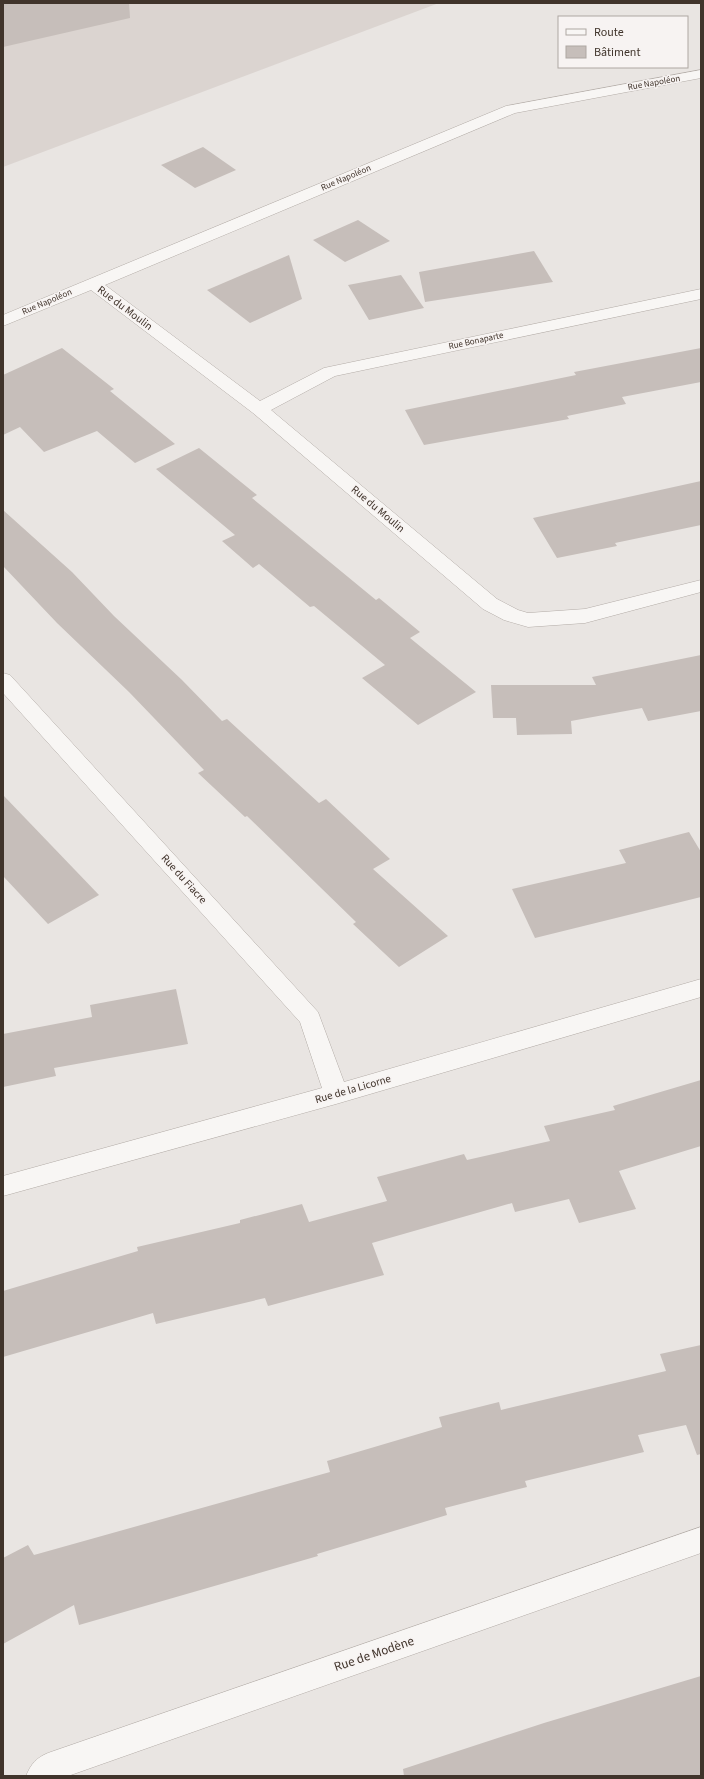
<svg xmlns="http://www.w3.org/2000/svg" width="704" height="1779" font-family="'Source Sans 3',sans-serif">
<style>
.built{fill:#dbd4d0}
.building{fill:#c6beba}
.lines{fill:none;stroke-linecap:round;stroke-linejoin:round}
.minor-casing{stroke:#b3aca7;stroke-width:1}
.minor{fill:#f8f6f4;fill-rule:evenodd}
.labels{text-anchor:middle;dominant-baseline:central;stroke-width:3;stroke-linejoin:round;paint-order:stroke}
.far-street-label{font-size:9px;fill:#40342b;stroke:#f7f3f2}
.street-label{font-size:11px;fill:#40342b;stroke:#f7f3f2}
.near-street-label{font-size:13px;fill:#40342b;stroke:#f7f3f2}
</style>
<rect width="100%" height="100%" fill="#e9e5e2"/>
<polygon class="built" points="3,3 439,3 3,167"/>
<g class="building">
<polygon points="3,3 129,3 130,18 3,47"/>
<polygon points="203,147 236,170 195,188 161,165"/>
<polygon points="358,220 390,241 345,262 313,240"/>
<polygon points="534,251 553,282 425,302 419,272"/>
<polygon points="289,255 302,299 250,323 207,290"/>
<polygon points="401,275 424,308 369,320 348,285"/>
<polygon points="62,348 114,389 110,391 175,444 135,463 97,431 44,452 20,427 3,435 3,375"/>
<polygon points="701,348 701,382 622,397 626,404 567,416 569,419 424,445 405,410 576,375 574,372"/>
<polygon points="199,448 257,495 252,498 376,600 379,598 420,632 410,638 476,692 418,725 362,678 385,665 314,606 310,607 259,564 253,568 222,541 235,535 156,469"/>
<polygon points="701,481 701,525 615,543 617,546 557,558 533,518"/>
<polygon points="3,510 72,572 114,616 182,680 222,721 227,719 319,803 326,799 390,859 373,869 448,936 399,967 353,924 356,922 247,816 245,817 198,773 204,770 129,692 57,623 3,566"/>
<polygon points="701,655 701,711 648,721 642,708 571,721 572,734 517,735 516,718 493,718 491,685 596,685 592,677"/>
<polygon points="3,795 99,895 48,924 3,876"/>
<polygon points="689,832 701,852 701,897 535,938 512,889 626,863 619,850"/>
<polygon points="176,989 188,1044 54,1068 56,1076 3,1087 3,1034 92,1017 90,1005"/>
<polygon points="701,1080 701,1146 619,1171 636,1209 579,1223 569,1199 515,1212 512,1203 372,1243 384,1275 268,1306 265,1298 156,1324 153,1313 3,1357 3,1291 138,1251 137,1247 240,1223 240,1220 302,1204 309,1222 387,1201 377,1177 464,1154 467,1160 550,1141 544,1126 615,1110 613,1106"/>
<polygon points="701,1345 701,1454 697,1455 686,1425 638,1435 644,1452 525,1481 527,1487 445,1508 447,1515 317,1554 318,1556 79,1625 74,1605 3,1644 3,1558 28,1545 34,1555 330,1472 327,1461 442,1427 439,1417 499,1402 501,1410 666,1371 660,1354"/>
<polygon points="701,1676 701,1776 404,1776 403,1769 544,1723"/>
</g>
<g class="lines">
<defs>
<g id="minor">
<polygon points="701,70 701,78 515,113 105,285 260,401 324,368 701,289 701,299 335,376 271,410 497,599 518,610 528,613 585,609 701,580 701,592 585,623 528,627 504,620 483,609 253,413 91,290 3,326 3,315 506,106"/>
<polygon points="3,673 10,675 318,1012 344,1082 701,979 701,997 336,1104 3,1196 3,1176 322,1088 300,1022 3,693"/>
<path d="M701,1527V1553L68,1776H26C31,1764 36,1758 48,1753Z"/>
</g>
</defs>
<use href="#minor" class="minor-casing"/>
<use href="#minor" class="minor"/>
</g>
<g class="labels">
<g class="far-street-label">
<text transform="translate(654 83) rotate(-10)">Rue Napoléon</text>
<text transform="translate(346 178) rotate(-23)">Rue Napoléon</text>
<text transform="translate(47 302) rotate(-23)">Rue Napoléon</text>
<text transform="translate(476 341) rotate(-12)">Rue Bonaparte</text>
</g>
<g class="street-label">
<text transform="translate(125 308) rotate(37)">Rue du Moulin</text>
<text transform="translate(378 509) rotate(40)">Rue du Moulin</text>
<text transform="translate(184 879) rotate(48)">Rue du Fiacre</text>
<text transform="translate(353 1089) rotate(-16)">Rue de la Licorne</text>
</g>
<g class="near-street-label">
<text transform="translate(374 1654) rotate(-19)">Rue de Modène</text>
</g>
</g>
<rect width="704" height="1779" fill="none" stroke="#40342b" stroke-width="8"/>
<rect x="558" y="16" width="130" height="52" fill="#f7f3f2" stroke="#aea7a2"/>
<rect x="566" y="29" width="20" height="6" fill="#f8f6f4" stroke="#aea7a2"/>
<text x="594" y="36" font-size="12" fill="#40342b">Route</text>
<rect x="566" y="46" width="20" height="12" fill="#c6beba" stroke="#aea7a2"/>
<text x="594" y="56" font-size="12" fill="#40342b">Bâtiment</text>
</svg>
